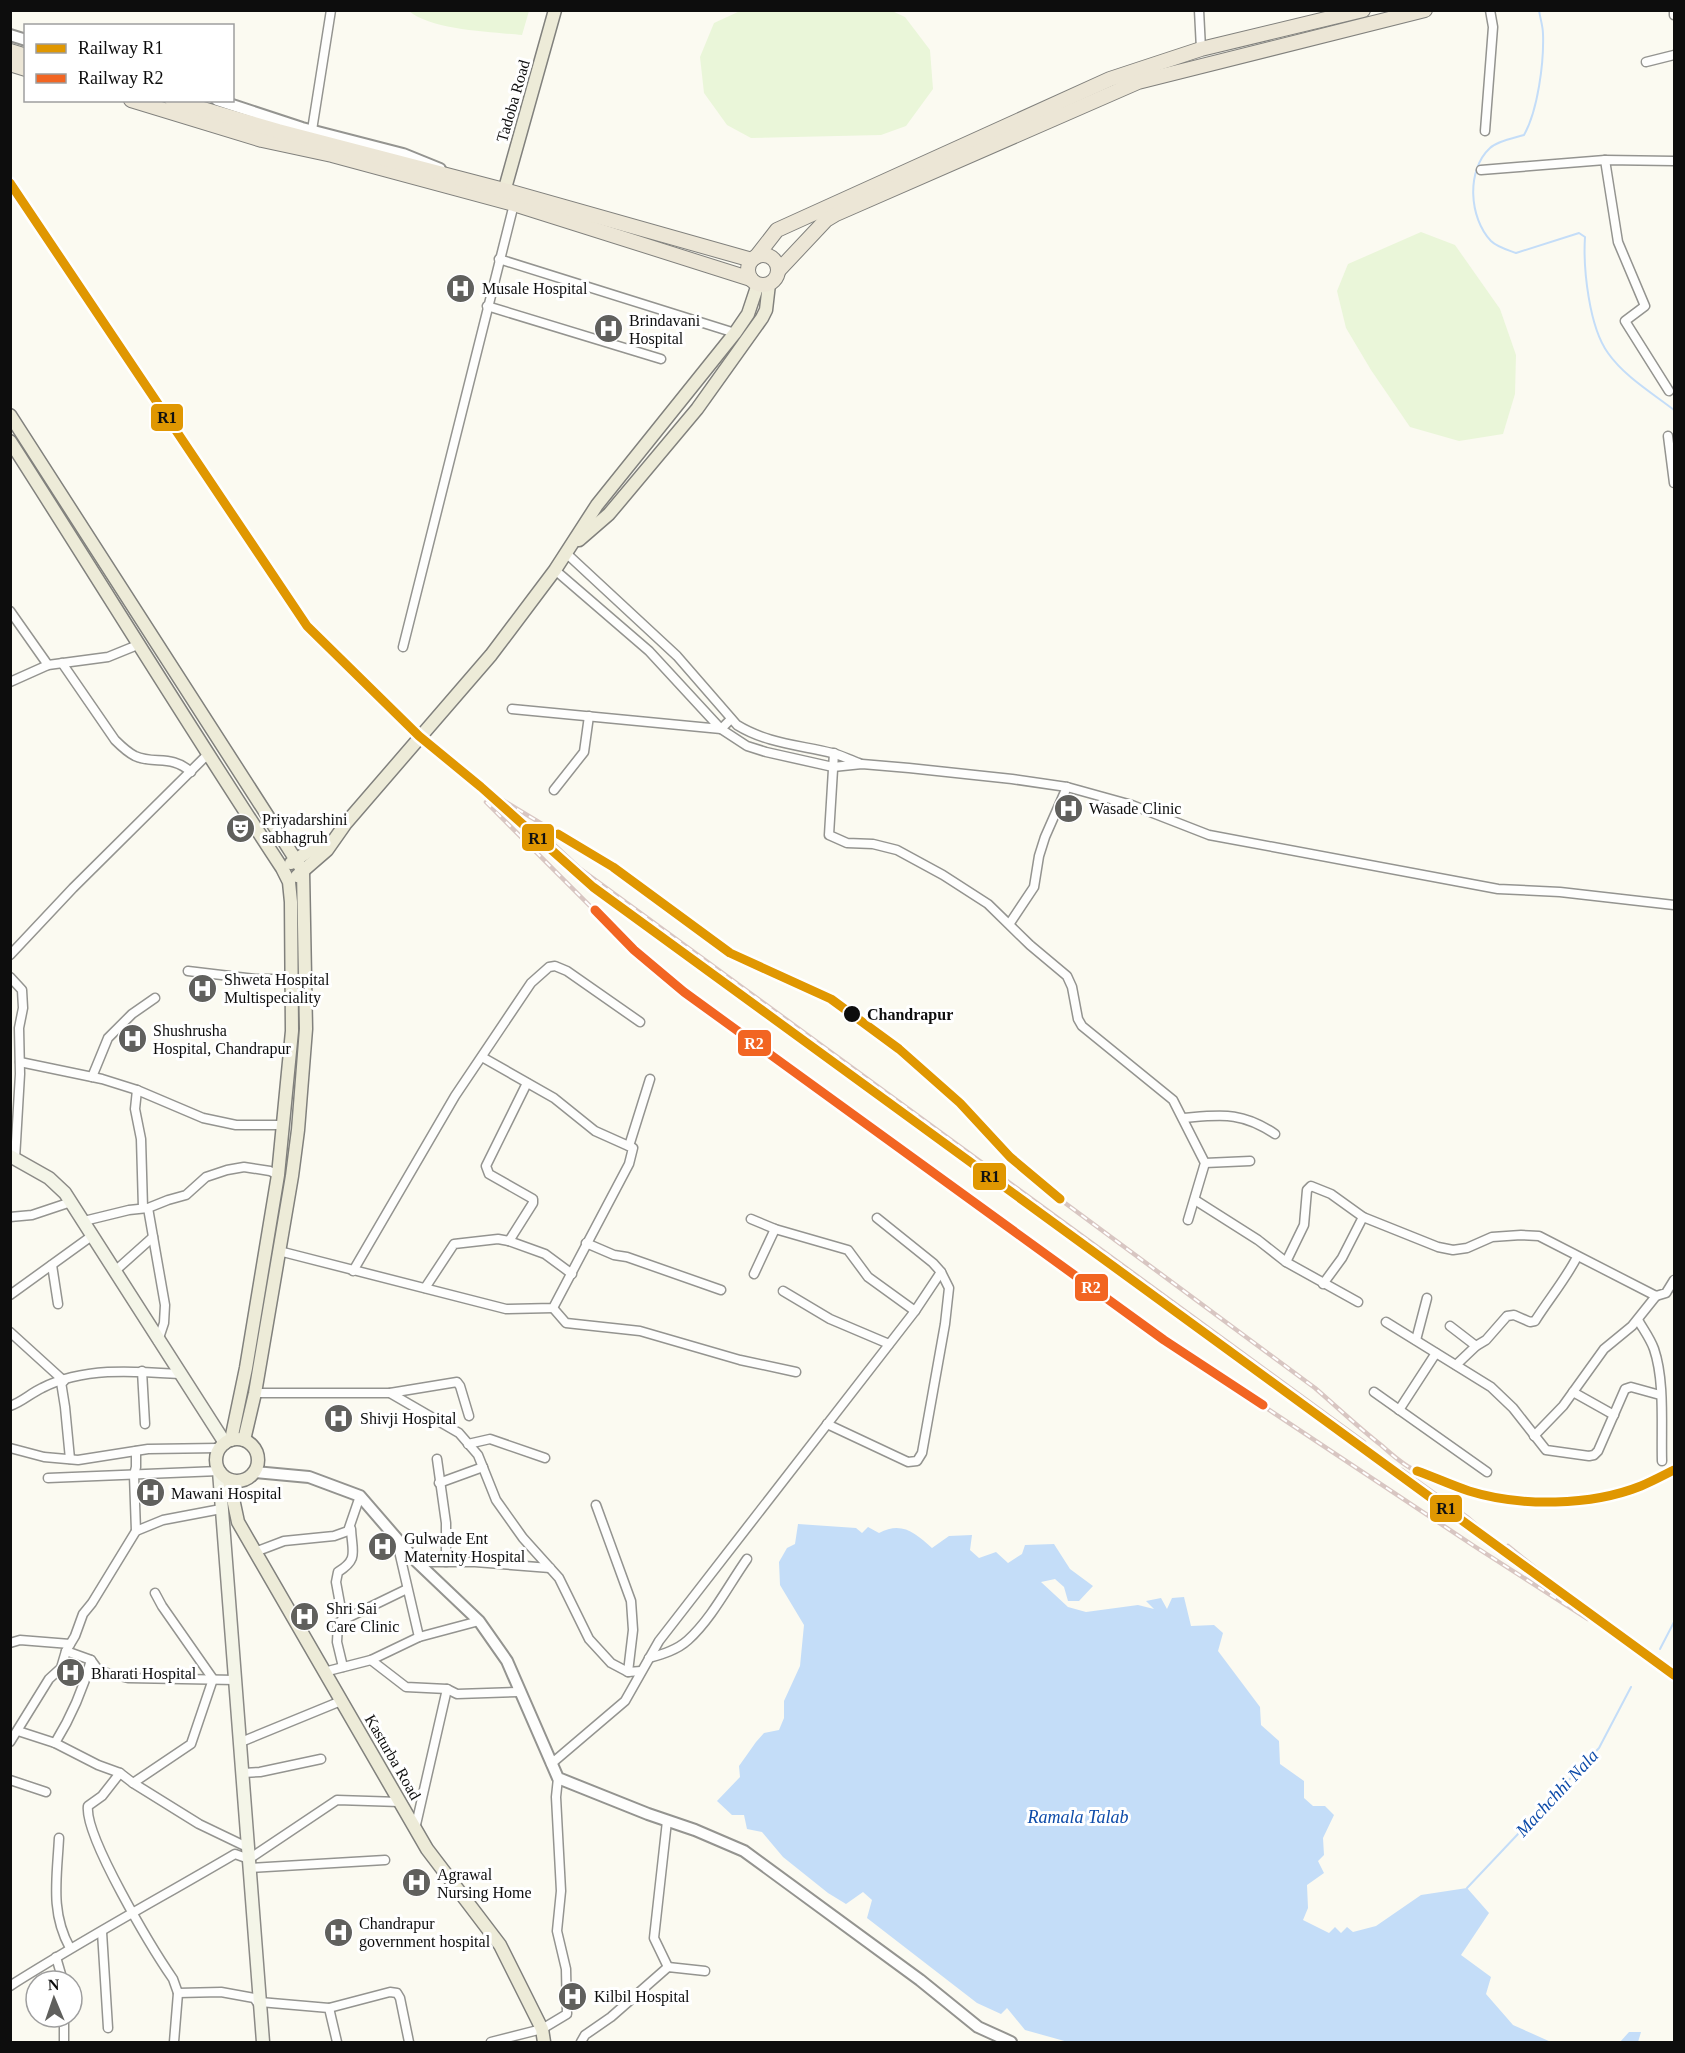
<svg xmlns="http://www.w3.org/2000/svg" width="1685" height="2053" font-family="'Times New Roman',serif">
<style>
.pitch{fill:#eaf6d9}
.water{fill:#c4ddf8}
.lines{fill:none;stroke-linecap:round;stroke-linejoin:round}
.stream{stroke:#c4ddf8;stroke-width:2}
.minor-casing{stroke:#949490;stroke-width:11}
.tertiary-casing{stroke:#949490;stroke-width:14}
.secondary-casing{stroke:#8b8a86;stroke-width:15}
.primary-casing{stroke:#81817d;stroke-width:15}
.trunk-casing{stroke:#81817d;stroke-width:16}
.minor{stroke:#fefefd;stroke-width:8}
.tertiary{stroke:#fefefd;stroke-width:10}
.secondary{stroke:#f4f5e8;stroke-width:12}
.primary{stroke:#edebd8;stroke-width:12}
.trunk{stroke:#ece6d6;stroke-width:14}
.rail-casing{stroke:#d8c6c2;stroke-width:4.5}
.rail{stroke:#fff;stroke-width:2;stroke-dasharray:7;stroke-linecap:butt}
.rail-1-casing{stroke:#fff;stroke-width:14}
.rail-2-casing{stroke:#fff;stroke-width:14}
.rail-1{stroke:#e09701;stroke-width:9}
.rail-2{stroke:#f26522;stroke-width:9}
.stop-dot{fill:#0d0d0d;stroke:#fff;stroke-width:2}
.labels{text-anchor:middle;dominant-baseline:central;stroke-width:6;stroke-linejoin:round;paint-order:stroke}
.street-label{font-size:16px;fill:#0d0d0d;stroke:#fff}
.poi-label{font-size:16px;fill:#0d0d0d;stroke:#fff;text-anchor:start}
.stop-label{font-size:16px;font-weight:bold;fill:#0d0d0d;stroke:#fff;text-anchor:start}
.water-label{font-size:18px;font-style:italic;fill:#0d4ba9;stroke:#fff}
.line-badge{stroke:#fff;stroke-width:2}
.badge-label{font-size:16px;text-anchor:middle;font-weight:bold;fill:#fff}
.pale-badge-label{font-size:16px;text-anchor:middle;font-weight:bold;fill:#111}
</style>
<rect width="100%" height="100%" fill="#fbfaf1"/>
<g class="pitch">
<path d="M409,11H529L522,35C492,32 431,30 409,11Z"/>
<polygon points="740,11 892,11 905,17 930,50 933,89 906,126 881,135 751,138 727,125 704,93 700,57 714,23"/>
<polygon points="1421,232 1455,245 1500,309 1516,355 1515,394 1503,434 1459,441 1410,427 1371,370 1346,328 1337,291 1348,264"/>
</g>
<g class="water">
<path d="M798,1524L856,1528L862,1533L868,1527L879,1533C902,1521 915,1533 932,1548L949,1536L972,1535L970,1550L979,1558L996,1552L1008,1563L1022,1554L1025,1545L1054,1544L1070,1569L1093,1586L1079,1601H1068L1064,1587L1055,1579L1041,1582L1068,1607L1086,1612L1138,1605L1154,1609L1146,1601L1161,1598L1167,1609L1172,1598L1184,1597L1191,1626L1214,1625L1223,1633L1218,1651L1260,1707L1261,1725L1279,1741L1280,1764L1304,1781V1798L1313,1806H1325L1334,1815L1323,1838L1324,1855L1318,1861L1324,1873L1307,1885L1308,1908L1303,1920L1329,1933L1335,1927L1341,1933L1347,1927L1353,1932L1376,1926L1421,1895L1467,1888L1489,1913L1461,1955L1491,1977L1486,1994L1513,2025L1551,2042H1068L1025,2030L1007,2008L1001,2014L977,2003L867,1918L872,1900L863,1892L846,1904L828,1893L783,1857L762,1832L747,1829L744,1815H732L717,1801L740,1777L739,1766L756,1742L764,1733L779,1730L784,1718V1701L800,1666L804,1625L780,1585L779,1562L787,1548L795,1544Z"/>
<polygon points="1629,2032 1641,2032 1638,2042 1620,2042"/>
</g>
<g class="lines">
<g class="stream">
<path d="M1539,10C1540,18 1543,26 1543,34C1544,62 1538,110 1524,135C1514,138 1497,141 1490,148C1466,170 1469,218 1491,241C1497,247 1508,250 1516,253L1579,233L1585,237C1583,268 1589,327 1608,353C1624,376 1652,393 1674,410"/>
<polyline points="1660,1649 1674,1622"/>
<polyline points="1467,1888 1599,1748 1631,1687"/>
</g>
<defs>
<g id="minor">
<polyline points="1199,10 1201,49"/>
<polyline points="1674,10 1674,15"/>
<polyline points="1646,62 1674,55"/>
<polyline points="312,130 331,10"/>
<polyline points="1485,131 1493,27 1490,10"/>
<polyline points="1481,170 1605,160"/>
<polyline points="499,259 735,333"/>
<polyline points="487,306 661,359"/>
<polyline points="1669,391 1625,321 1645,306 1618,242 1605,160 1674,161"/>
<polyline points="1668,436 1674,483"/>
<path d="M566,553L677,656L737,725C766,743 799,745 832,753C841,755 850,760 859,763"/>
<polyline points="555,570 649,651 721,729 747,746 766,752 833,767 862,764 909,768 1012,779 1067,787 1132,805 1209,835 1498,889 1560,892 1674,905"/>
<polyline points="10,611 48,665"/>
<polyline points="403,647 514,204"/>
<path d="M62,663L115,740C121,746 127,752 135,756C155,765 171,754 191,772"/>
<polyline points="10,682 48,665 108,657 140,644"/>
<polyline points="512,709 721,729 731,719"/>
<polyline points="834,753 829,835 847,843 873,844 897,850 943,875 988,904 1030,945 1067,976 1072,987 1078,1019 1082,1026 1173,1100 1205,1163 1188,1220"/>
<polyline points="554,790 584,752 589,716"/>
<polyline points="1010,923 1034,887 1039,856 1045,837 1067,787"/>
<polyline points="10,955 73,888 207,755"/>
<polyline points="188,971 255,979 292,979"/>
<polyline points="10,977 22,990 23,1008 19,1028 20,1074 15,1159"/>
<polyline points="20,1062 102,1079 137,1090 203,1118 236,1125 283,1125"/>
<polyline points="92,1077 108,1038 132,1014 155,998"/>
<polyline points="137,1090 135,1109 141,1139 143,1208"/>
<path d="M1183,1118C1221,1115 1241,1111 1275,1134"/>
<polyline points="629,1146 650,1079"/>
<polyline points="1205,1163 1250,1161"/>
<polyline points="1195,1200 1258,1240 1286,1262 1358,1302"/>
<polyline points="148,1208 165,1305 164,1323 158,1341"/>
<polyline points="10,1217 32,1215 71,1202"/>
<polyline points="751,1219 775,1229 848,1250 868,1277 915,1311"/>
<polyline points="84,1221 129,1210 148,1208 168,1200 186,1195 206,1177 227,1170 244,1167 270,1171 278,1175"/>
<polyline points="509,1241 533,1203 533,1199 489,1174 486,1166 527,1083"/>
<polyline points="586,1243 614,1255 627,1257 721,1290"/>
<polyline points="279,1251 506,1309 553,1308 629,1164 633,1148 595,1131 554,1098 482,1057"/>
<polyline points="1286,1262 1304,1225 1307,1190 1311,1186 1331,1194 1363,1217 1438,1247 1453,1250 1467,1248 1492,1237 1521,1235 1539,1236 1656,1296 1666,1293 1674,1280"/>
<polyline points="52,1265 58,1304"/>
<polyline points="115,1271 153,1237"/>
<polyline points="353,1271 455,1096 531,983 549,967 555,966 567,971 640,1022"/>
<polyline points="754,1274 775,1229"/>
<polyline points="1323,1284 1342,1258 1363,1217"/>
<polyline points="425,1288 454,1244 498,1239 509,1241 545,1254 572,1274"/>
<polyline points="783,1291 830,1319 889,1344"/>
<polyline points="10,1295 93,1235"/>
<polyline points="553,1308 566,1323 640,1331 740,1360 796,1372"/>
<path d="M1638,1320C1643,1329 1650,1338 1654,1349C1665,1381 1661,1427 1662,1461"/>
<polyline points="1386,1322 1491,1387 1513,1408 1546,1450 1589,1456 1594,1455 1598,1451 1625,1389 1631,1387 1660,1395"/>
<polyline points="1450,1326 1476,1346"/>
<polyline points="10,1332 64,1381"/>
<polyline points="1416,1340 1427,1298"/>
<path d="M1456,1365L1476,1346L1486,1340L1507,1316L1514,1315L1530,1322L1535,1321C1549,1299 1565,1280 1577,1257"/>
<polyline points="142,1371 145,1424"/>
<polyline points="61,1382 65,1407 70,1459"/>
<polyline points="1374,1392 1487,1472"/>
<polyline points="1573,1392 1614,1415"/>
<polyline points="255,1393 390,1393 459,1433 478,1455 496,1500 523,1538 559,1578 589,1639 611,1663 628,1672 641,1671"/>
<polyline points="390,1393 457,1382 460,1386 469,1416"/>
<path d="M10,1406C22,1402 31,1393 42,1388C84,1367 134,1371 179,1374"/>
<polyline points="1399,1410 1436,1353"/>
<polyline points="827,1424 908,1462 917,1461 922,1453 945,1324 949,1288 941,1272 933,1263 877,1218"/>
<polyline points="1534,1436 1563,1406 1604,1349 1632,1326 1656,1296"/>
<polyline points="468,1444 490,1439 545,1458"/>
<polyline points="10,1448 44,1457 78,1460 148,1449 219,1448"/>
<polyline points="136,1451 136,1467 134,1475 136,1531"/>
<polyline points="437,1459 446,1523 446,1562"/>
<polyline points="48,1478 219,1471"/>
<polyline points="439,1483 483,1467"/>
<polyline points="596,1505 631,1601 633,1630 628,1672"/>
<polyline points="255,1552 284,1541 334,1536 348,1531 360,1496"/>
<polyline points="417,1562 475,1562 550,1568"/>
<polyline points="343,1620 407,1589"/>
<polyline points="419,1637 479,1621"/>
<polyline points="10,1643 20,1640 70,1644"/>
<polyline points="66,1651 91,1660 99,1671 128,1678 236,1680"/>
<path d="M649,1658C663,1654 677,1650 688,1640C712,1618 728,1586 747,1559"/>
<polyline points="371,1660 406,1687 447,1689 457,1694 519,1692"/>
<path d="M343,1667L337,1642L338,1623L343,1620L336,1582L338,1572C359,1559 352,1552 351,1529"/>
<polyline points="324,1672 371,1660 419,1637 396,1538"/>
<polyline points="18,1731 55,1743 98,1765 120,1773 133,1783 191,1744 213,1679 162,1606 155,1593"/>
<polyline points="10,1742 49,1679 61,1668 66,1651 75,1636 83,1614 92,1603 136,1531 163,1520 221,1509"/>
<polyline points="241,1742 341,1701"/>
<path d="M55,1743C71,1717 83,1690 91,1660"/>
<polyline points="551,1764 625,1701 659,1641 915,1311 941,1272"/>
<path d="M120,1773L102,1796L88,1806C84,1836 153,1950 173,1979L178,1993L221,1992L254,1998L259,2005"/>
<polyline points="243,1773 260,1772 321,1759"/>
<polyline points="10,1780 46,1792"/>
<polyline points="133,1783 199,1824 249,1848"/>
<polyline points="667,1821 654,1938 668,1967"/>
<polyline points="415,1829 447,1689"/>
<path d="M59,1838C57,1878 50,1912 70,1948"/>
<polyline points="250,1868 385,1860"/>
<polyline points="102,1932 108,2028"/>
<polyline points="56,1957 63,1981"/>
<path d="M10,1986C84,1939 160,1898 235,1854L249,1859L337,1800L400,1802"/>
<polyline points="260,2002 329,2008 337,2042"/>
<polyline points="329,2008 390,1992 397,1993 400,1998 409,2042"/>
<polyline points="64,2042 64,2017"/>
<polyline points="174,2042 178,1993"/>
<polyline points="491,2042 542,2029 567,2014 566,1969 557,1931 561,1891 556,1797 558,1778"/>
<polyline points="581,2042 585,2035 611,2017 668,1967 705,1971"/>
</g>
<g id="tertiary">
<polyline points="10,35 26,40"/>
<polyline points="217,100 302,128 403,154 440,169"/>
<polyline points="255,1472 309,1477 360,1496 417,1562 479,1621 507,1661 558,1778 648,1814 695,1830 744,1851 920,1980 978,2027 1011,2042"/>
</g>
<g id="secondary">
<polyline points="10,1156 49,1178 65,1193 225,1443"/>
<polyline points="219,1471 263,2042"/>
</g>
<g id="primary">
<polyline points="502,199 555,10"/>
<polyline points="10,415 303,871 306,1029 298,1130 292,1176 255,1393 244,1440"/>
<path d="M10,441C101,583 189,727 282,868L289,882L291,902L292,1031L278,1175L246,1368L231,1440"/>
<polyline points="579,540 609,514 697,409 762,318 766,310 769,284"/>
<polyline points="291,863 318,845 331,843"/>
<polyline points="297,876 327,850 346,823 491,655 555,570 597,505 735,333 748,314 758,284"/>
<circle cx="237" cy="1460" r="21"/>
<polyline points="229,1480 238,1522 427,1849 500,1945 542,2029 544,2042"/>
</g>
<g id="trunk">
<polyline points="10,51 26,56"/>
<polyline points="10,64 26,69"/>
<polyline points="131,100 262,140 332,155 514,204 751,279"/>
<polyline points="172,100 278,131 504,190 752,260"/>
<circle cx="763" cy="270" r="15"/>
<polyline points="756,257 777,230 1110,79 1201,49 1363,10"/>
<polyline points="778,271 826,220 836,214 1138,82 1425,10"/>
</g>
</defs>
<use href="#minor" class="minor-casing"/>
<use href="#tertiary" class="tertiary-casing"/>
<use href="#secondary" class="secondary-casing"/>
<use href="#primary" class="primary-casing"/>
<use href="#trunk" class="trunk-casing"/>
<use href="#minor" class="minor"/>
<use href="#tertiary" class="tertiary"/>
<use href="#secondary" class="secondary"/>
<use href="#primary" class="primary"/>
<use href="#trunk" class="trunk"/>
<defs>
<g id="rail">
<polyline points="10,182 43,231"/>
<path d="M481,787L613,867L730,953L831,999L899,1049L960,1103L1010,1157L1042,1186L1315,1388C1337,1407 1358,1427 1381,1445C1391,1454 1402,1464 1414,1470C1479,1503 1573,1514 1641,1486C1653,1481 1664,1475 1674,1470"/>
<polyline points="486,802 634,950 684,992 1164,1340 1474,1546 1588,1619"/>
<polyline points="533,825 579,868 1364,1442"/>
<polyline points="1402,1470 1467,1517 1511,1555"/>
<polyline points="1508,1546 1587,1610"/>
</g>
</defs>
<use href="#rail" class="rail-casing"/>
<use href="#rail" class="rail"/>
<defs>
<g id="rail-1">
<polyline points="10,183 307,626 419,736 481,787 593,887 1674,1675"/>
<polyline points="558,834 613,867 730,953 831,999 899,1049 960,1103 1010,1157 1060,1199"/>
<path d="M1417,1471C1434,1477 1451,1485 1469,1491C1520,1507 1591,1506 1641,1486C1653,1481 1664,1475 1674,1470"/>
</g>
<polyline id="rail-2" points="595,910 634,950 684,992 1164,1340 1263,1405"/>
</defs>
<use href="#rail-1" class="rail-1-casing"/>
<use href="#rail-2" class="rail-2-casing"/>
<use href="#rail-1" class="rail-1"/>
<use href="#rail-2" class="rail-2"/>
</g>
<defs>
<symbol id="hospital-disc" viewBox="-11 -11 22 22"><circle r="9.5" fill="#60605d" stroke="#fff"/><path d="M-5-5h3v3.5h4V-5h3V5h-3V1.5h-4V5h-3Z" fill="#fff"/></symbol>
<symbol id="theatre-disc" viewBox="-11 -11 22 22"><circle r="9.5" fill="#60605d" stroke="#fff"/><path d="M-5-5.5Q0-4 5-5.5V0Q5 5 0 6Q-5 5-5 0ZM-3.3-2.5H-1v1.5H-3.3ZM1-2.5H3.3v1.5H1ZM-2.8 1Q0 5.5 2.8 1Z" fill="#fff"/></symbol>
</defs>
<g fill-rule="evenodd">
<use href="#hospital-disc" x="444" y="272" width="33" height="33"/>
<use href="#hospital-disc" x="592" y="312" width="33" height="33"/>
<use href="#hospital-disc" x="1052" y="792" width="33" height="33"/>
<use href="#theatre-disc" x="224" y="812" width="33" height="33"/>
<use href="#hospital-disc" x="186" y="972" width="33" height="33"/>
<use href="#hospital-disc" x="116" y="1022" width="33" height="33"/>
<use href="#hospital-disc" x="322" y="1402" width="33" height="33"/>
<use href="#hospital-disc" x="134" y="1476" width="33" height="33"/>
<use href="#hospital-disc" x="366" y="1530" width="33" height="33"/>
<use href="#hospital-disc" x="288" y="1600" width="33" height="33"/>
<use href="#hospital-disc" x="54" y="1656" width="33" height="33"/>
<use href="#hospital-disc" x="400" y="1866" width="33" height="33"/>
<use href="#hospital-disc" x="322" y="1916" width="33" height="33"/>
<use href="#hospital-disc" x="556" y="1980" width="33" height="33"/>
</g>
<circle class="stop-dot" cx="852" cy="1014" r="9"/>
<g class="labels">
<g class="street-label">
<text transform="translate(513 101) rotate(-74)">Tadoba Road</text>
<text transform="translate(393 1757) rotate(60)">Kasturba Road</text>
</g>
<g class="poi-label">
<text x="482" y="288">Musale Hospital</text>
<text x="629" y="320">Brindavani<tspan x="629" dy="18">Hospital</tspan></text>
<text x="1089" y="808">Wasade Clinic</text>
<text x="262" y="819">Priyadarshini<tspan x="262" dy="18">sabhagruh</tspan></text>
<text x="224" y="979">Shweta Hospital<tspan x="224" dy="18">Multispeciality</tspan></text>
<text x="153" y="1030">Shushrusha<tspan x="153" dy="18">Hospital, Chandrapur</tspan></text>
<text x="360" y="1418">Shivji Hospital</text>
<text x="171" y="1493">Mawani Hospital</text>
<text x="404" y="1538">Gulwade Ent<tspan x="404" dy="18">Maternity Hospital</tspan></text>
<text x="326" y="1608">Shri Sai<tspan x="326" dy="18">Care Clinic</tspan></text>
<text x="91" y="1673">Bharati Hospital</text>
<text x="437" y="1874">Agrawal<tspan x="437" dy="18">Nursing Home</tspan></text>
<text x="359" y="1923">Chandrapur<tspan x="359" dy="18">government hospital</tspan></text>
<text x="594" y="1996">Kilbil Hospital</text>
</g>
<g class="stop-label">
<text x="867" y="1014">Chandrapur</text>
</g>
<g class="water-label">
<text transform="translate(1557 1793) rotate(-47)">Machchhi Nala</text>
<text x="1078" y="1817">Ramala Talab</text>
</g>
</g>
<g class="line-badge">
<rect x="150" y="403" width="34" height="29" rx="6" fill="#e09701"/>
<rect x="521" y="823" width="34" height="29" rx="6" fill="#e09701"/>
<rect x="737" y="1029" width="35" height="28" rx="6" fill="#f26522"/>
<rect x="972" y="1162" width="35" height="29" rx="6" fill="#e09701"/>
<rect x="1074" y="1273" width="35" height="29" rx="6" fill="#f26522"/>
<rect x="1429" y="1494" width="34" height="29" rx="6" fill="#e09701"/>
</g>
<g class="badge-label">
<text x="754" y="1049">R2</text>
<text x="1091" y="1293">R2</text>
</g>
<g class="pale-badge-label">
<text x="167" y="423">R1</text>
<text x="538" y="844">R1</text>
<text x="990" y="1182">R1</text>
<text x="1446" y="1514">R1</text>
</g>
<rect width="1685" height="2053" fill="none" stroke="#0d0d0d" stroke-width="24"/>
<rect x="24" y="24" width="210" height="78" fill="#ffffff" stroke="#9e9e9e" stroke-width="1.5"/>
<rect x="36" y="44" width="30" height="9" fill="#e09701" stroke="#9e9e9e" stroke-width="1.5"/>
<text x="78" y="54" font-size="18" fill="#0d0d0d">Railway R1</text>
<rect x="36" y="74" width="30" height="9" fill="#f26522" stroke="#9e9e9e" stroke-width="1.5"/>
<text x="78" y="84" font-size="18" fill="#0d0d0d">Railway R2</text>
<g transform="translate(54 1999) rotate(358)"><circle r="28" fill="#ffffff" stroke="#9e9e9e" stroke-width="1.5"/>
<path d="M0-4.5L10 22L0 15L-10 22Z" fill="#60605d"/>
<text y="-9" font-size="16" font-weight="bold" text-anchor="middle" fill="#0d0d0d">N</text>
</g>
</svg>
